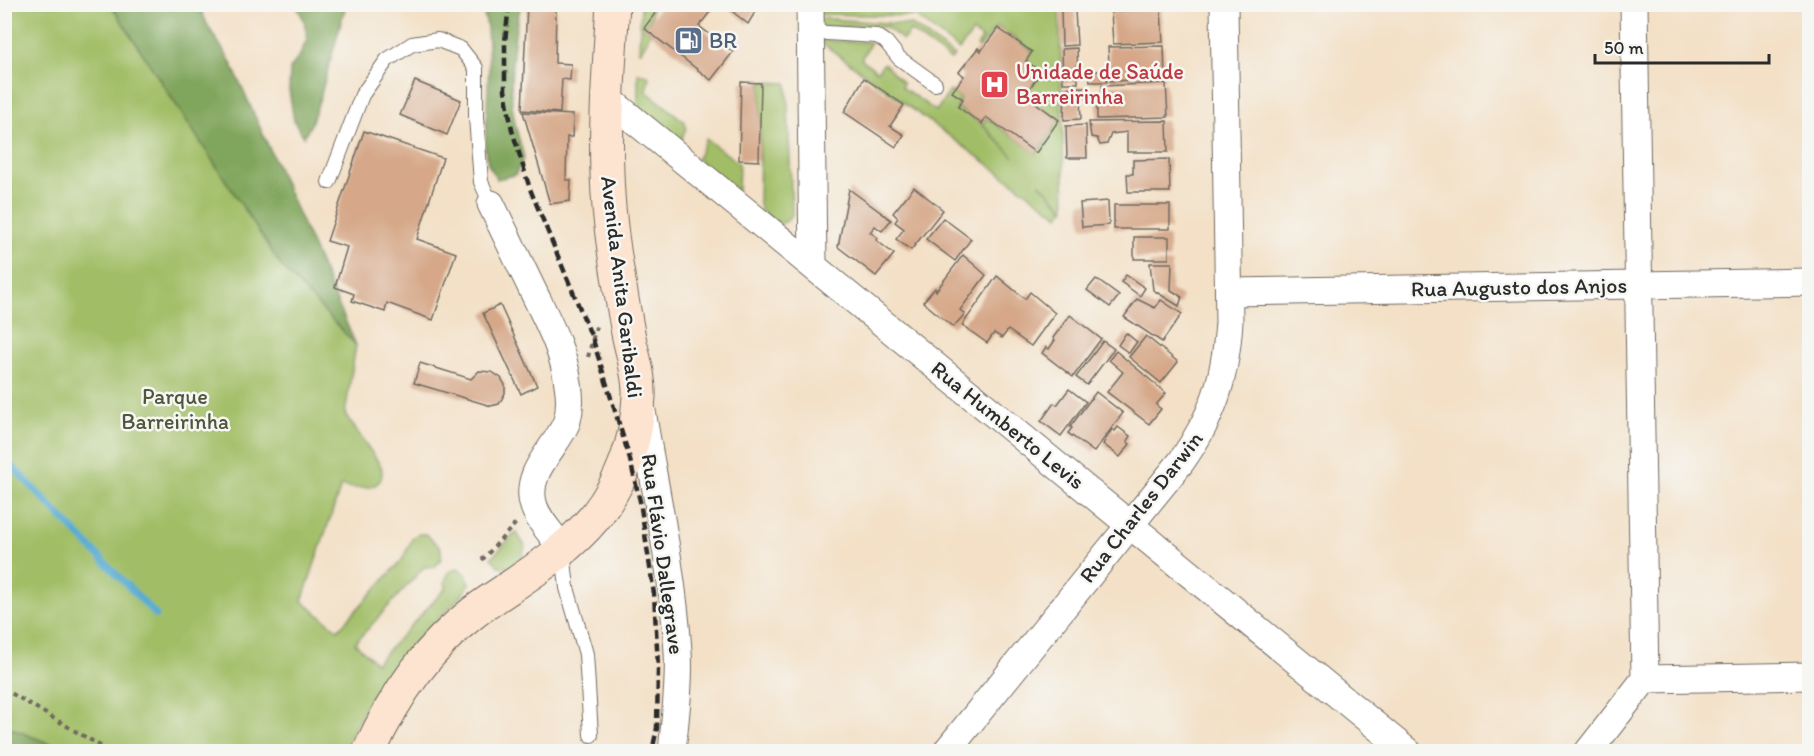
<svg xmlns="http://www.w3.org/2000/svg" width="1814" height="756" font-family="Itim,sans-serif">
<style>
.green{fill:#a1be66;stroke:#667448;stroke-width:1.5}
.forest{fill:#80a55b;stroke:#566843;stroke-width:1.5}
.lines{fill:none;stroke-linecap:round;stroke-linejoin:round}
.stream{stroke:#56abd2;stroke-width:7}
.building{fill:#d6a889}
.service-casing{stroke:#716a61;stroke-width:16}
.minor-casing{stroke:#716a61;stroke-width:29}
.secondary-casing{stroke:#716a61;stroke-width:35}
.path{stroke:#716a61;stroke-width:4;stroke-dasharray:4.5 4.5;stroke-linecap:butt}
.service{stroke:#fff;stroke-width:14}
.minor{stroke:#fff;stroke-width:27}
.secondary{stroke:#fde4d0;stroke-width:33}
.rail{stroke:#2b2b2b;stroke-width:4.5;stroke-dasharray:9 4.5;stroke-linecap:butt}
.labels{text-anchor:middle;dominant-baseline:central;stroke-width:5;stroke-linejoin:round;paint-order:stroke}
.service-label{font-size:22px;fill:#4e5e75;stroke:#f6f6f2;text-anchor:start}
.health-label{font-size:22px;fill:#be3a42;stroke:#f6f6f2;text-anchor:start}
.street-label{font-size:22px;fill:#2b2b2b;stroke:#f6f6f2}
.park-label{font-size:22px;fill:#4e573d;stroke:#f6f6f2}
</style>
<rect width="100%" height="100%" fill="#f6f6f2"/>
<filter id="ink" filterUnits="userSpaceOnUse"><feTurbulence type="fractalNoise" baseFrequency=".0167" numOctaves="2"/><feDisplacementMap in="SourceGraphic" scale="12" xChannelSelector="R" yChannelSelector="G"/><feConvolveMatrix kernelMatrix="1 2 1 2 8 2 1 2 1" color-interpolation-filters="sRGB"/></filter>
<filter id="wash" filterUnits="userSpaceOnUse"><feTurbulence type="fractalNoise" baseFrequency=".008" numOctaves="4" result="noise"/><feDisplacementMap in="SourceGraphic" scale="24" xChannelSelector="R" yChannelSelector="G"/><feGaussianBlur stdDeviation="1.35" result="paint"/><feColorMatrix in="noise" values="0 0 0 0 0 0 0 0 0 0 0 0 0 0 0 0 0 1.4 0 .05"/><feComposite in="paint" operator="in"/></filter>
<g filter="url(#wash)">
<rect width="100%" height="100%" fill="#f3e0c6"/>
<g class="green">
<polygon points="920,4 1059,5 1065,208 1039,183 1064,209 1059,216 818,40 871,42 861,59 877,71 884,63 903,83 902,87 936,111 950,91 961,99 957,107 981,124 1014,157 982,124 986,118 1037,153 1059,120 1025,95 1041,72 1026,61 1032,51 997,26 980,48 977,46 982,39 973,32 959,50 915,16 818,14 817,6"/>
<path d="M4,5H111L282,267L356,345L345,414L381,466C388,492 357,489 341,486L302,601L338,630L402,560L413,537L419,534H426L441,548V559L435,567H424L355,643L376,663L446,588L445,581L449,572L458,568L466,574L469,584L464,593L416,642L371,695L344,751H68L5,726Z"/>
<polygon points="641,5 652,5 651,18 644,28 651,33 641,51 639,51"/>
<polygon points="819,18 912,25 954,56 951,60 910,31 903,40 886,27 818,27"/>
<polygon points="638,73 647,75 649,78 646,91 685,122 686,129 679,145 638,112"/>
<path d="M761,82L787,83L792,214C789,221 785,224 777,224L761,210L759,204Z"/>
<polygon points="706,139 739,163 738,191 697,159"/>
<polygon points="516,532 525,546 522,558 509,568 499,566 491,558"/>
</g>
<g class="forest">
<path d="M111,5H201C202,24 223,46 232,65C274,158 315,251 356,345L282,267Z"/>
<polygon points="300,5 346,5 319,101 311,124 304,137 294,121 289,90 290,69 300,55 307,39 304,20 298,9"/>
<path d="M482,5H521C513,32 508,89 514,117C516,131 521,145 524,158L515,175L497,179L488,164L485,149L489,66L487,27Z"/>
<polygon points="5,726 68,751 5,751"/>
</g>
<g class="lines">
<polyline class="stream" points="4,458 156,615"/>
</g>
<g id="blocks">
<g class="building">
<polygon points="527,4 556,4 555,63 571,64 570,80 562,79 560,113 522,110"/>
<polygon points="662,4 716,4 699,26 733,52 711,80 644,28"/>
<polygon points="723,4 757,4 757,9 748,24"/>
<polygon points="1061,10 1075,10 1077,45 1062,46"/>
<polygon points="1161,10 1163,42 1113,44 1111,11"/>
<polygon points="998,28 1032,52 1026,61 1041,72 1025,95 1059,120 1036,153 986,117 982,124 958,107 963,99 952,92 964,76 959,72 978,48 981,51"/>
<polygon points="1164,46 1165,79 1110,81 1108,47"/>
<polygon points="1077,48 1078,83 1063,83 1062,49"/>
<polygon points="1089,71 1106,71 1107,82 1090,82"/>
<polygon points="864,78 904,105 890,126 904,135 896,147 844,112"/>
<polygon points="415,81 461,100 447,135 400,115"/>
<polygon points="741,82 761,83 759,161 739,160"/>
<polygon points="1166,83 1168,117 1097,119 1097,99 1103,99 1102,86"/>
<polygon points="1086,87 1087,97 1080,97 1081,119 1064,120 1065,88"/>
<polygon points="523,112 573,115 572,137 567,137 566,180 571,180 570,201 550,204"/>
<polygon points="1167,121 1168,152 1127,152 1127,132 1111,134 1107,144 1100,145 1097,138 1091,137 1089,122"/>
<polygon points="1086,125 1087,158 1067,158 1066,126"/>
<polygon points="364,131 443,158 417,239 456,253 433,320 387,303 385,312 352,301 354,294 335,287 347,247 327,241"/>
<polygon points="1169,159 1170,192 1128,192 1127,174 1133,174 1133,160"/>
<polygon points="914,187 943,210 911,250 896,239 904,229 895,222 898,218 893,213"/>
<polygon points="849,189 891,220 882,231 875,226 870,232 878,238 876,240 894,254 876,276 838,247"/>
<polygon points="1108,201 1109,225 1082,227 1080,203"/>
<rect x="1114" y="205" width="56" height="24"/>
<polygon points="943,218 971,239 955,261 926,239"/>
<rect x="1134" y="237" width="35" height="22"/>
<polygon points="963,255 986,275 960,310 965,314 953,327 923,302 935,288 936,291"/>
<polygon points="1150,263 1172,263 1171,290 1182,297 1179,306 1153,290"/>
<polygon points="1126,275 1145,288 1140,296 1121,282"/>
<polygon points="997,276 1025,299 1030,292 1055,313 1031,346 1008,330 1002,338 994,333 987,343 962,325"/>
<polygon points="1096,279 1119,296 1110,307 1087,290"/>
<polygon points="1137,299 1155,308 1161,300 1182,314 1162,342 1124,317"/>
<polygon points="500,305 537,386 521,394 483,313"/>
<polygon points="1070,315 1101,339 1073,377 1042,353 1046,347 1049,349 1055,340 1053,338"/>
<polygon points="1126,333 1137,342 1129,353 1118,345"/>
<polygon points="1146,336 1178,362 1161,383 1129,357"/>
<polygon points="1103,341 1114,349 1087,385 1076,377"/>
<polygon points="1116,351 1166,393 1156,405 1161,409 1149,424 1107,392 1123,372 1109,360"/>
<polygon points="420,363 471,379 479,371 492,372 501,378 505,385 505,393 499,404 491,406 414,383"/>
<polygon points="1069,389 1086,402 1061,436 1041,421 1054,403 1057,405"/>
<polygon points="1096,392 1123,413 1094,452 1068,433 1072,428 1070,427"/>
<polygon points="1118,427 1130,436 1127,441 1130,444 1120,457 1103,444 1112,429 1115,431"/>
</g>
</g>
</g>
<g filter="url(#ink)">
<use href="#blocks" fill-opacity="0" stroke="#716a61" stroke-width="1.5"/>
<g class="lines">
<defs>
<g id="service">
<polyline points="810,32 877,36 886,42 899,58 935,84"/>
<polyline points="329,182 362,95 387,60 412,44 438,40 461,49 476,68 476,117 481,182 491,204"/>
<polyline points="563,551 567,588 586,654 591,735"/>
</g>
<g id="minor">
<polyline points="810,4 813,265"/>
<polyline points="607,98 1408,752"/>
<path d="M491,204C505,233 519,262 533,291C547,320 564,351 568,384C570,396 570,410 567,421C557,448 525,470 533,503C537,520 553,535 563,549"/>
<polyline points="1229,292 1810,282"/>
<path d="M642,411C655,490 673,570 678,651C680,684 675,718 672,752"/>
<polyline points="1645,679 1810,676"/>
<path d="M946,752L1181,462C1214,415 1225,380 1229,322L1224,4"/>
<polyline points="1588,752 1645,679 1634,4"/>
</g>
<path id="secondary" d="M369,752C393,698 427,648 474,612C515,582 562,557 595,517C623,481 637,441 639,396C640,376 632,353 628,333C620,287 611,241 608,194C604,131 609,68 613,4"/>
</defs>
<use href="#service" class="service-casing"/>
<use href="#minor" class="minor-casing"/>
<use href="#secondary" class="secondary-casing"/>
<g class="path">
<polyline points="588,357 597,323"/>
<polyline points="482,560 516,523"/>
<polyline points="4,689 104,748"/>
</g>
<use href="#service" class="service"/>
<use href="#minor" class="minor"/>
<use href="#secondary" class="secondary"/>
<polyline class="rail" points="509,4 505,42 505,90 512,130 530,189 593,340 629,456 640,501 654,594 658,666 657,728 652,752"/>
</g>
</g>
<defs>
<symbol id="fuel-square" viewBox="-11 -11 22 22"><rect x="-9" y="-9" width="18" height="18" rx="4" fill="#5c6f8a" stroke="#f6f6f2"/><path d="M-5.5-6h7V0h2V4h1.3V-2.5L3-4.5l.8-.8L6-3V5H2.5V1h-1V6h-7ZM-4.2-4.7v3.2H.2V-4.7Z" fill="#fff"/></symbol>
<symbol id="hospital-square" viewBox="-11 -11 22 22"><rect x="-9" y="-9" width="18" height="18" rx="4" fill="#e0444e" stroke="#f6f6f2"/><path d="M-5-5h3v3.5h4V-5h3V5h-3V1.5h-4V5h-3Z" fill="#fff"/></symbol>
</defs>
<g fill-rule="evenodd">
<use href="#fuel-square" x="672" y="24" width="33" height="33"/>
<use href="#hospital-square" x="978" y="68" width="33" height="33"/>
</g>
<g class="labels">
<g class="service-label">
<text x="709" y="40">BR</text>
</g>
<g class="health-label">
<text x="1016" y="71">Unidade de Saúde<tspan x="1016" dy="25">Barreirinha</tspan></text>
</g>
<g class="street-label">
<text transform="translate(622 287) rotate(83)">Avenida Anita Garibaldi</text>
<text transform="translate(1519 287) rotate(-1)">Rua Augusto dos Anjos</text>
<text transform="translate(1008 425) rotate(39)">Rua Humberto Levis</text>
<text transform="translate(1141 507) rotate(-52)">Rua Charles Darwin</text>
<text transform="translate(663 554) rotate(82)">Rua Flávio Dallegrave</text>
</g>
<g class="park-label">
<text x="175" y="396">Parque<tspan x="175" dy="25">Barreirinha</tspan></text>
</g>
</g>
<rect width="1814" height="756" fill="none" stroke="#f6f6f2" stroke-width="24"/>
<path d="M1595 54v9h174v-9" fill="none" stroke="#2b2b2b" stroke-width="3"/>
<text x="1604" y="54" font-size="18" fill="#2b2b2b" stroke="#f6f6f2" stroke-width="4.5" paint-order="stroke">50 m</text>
</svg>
